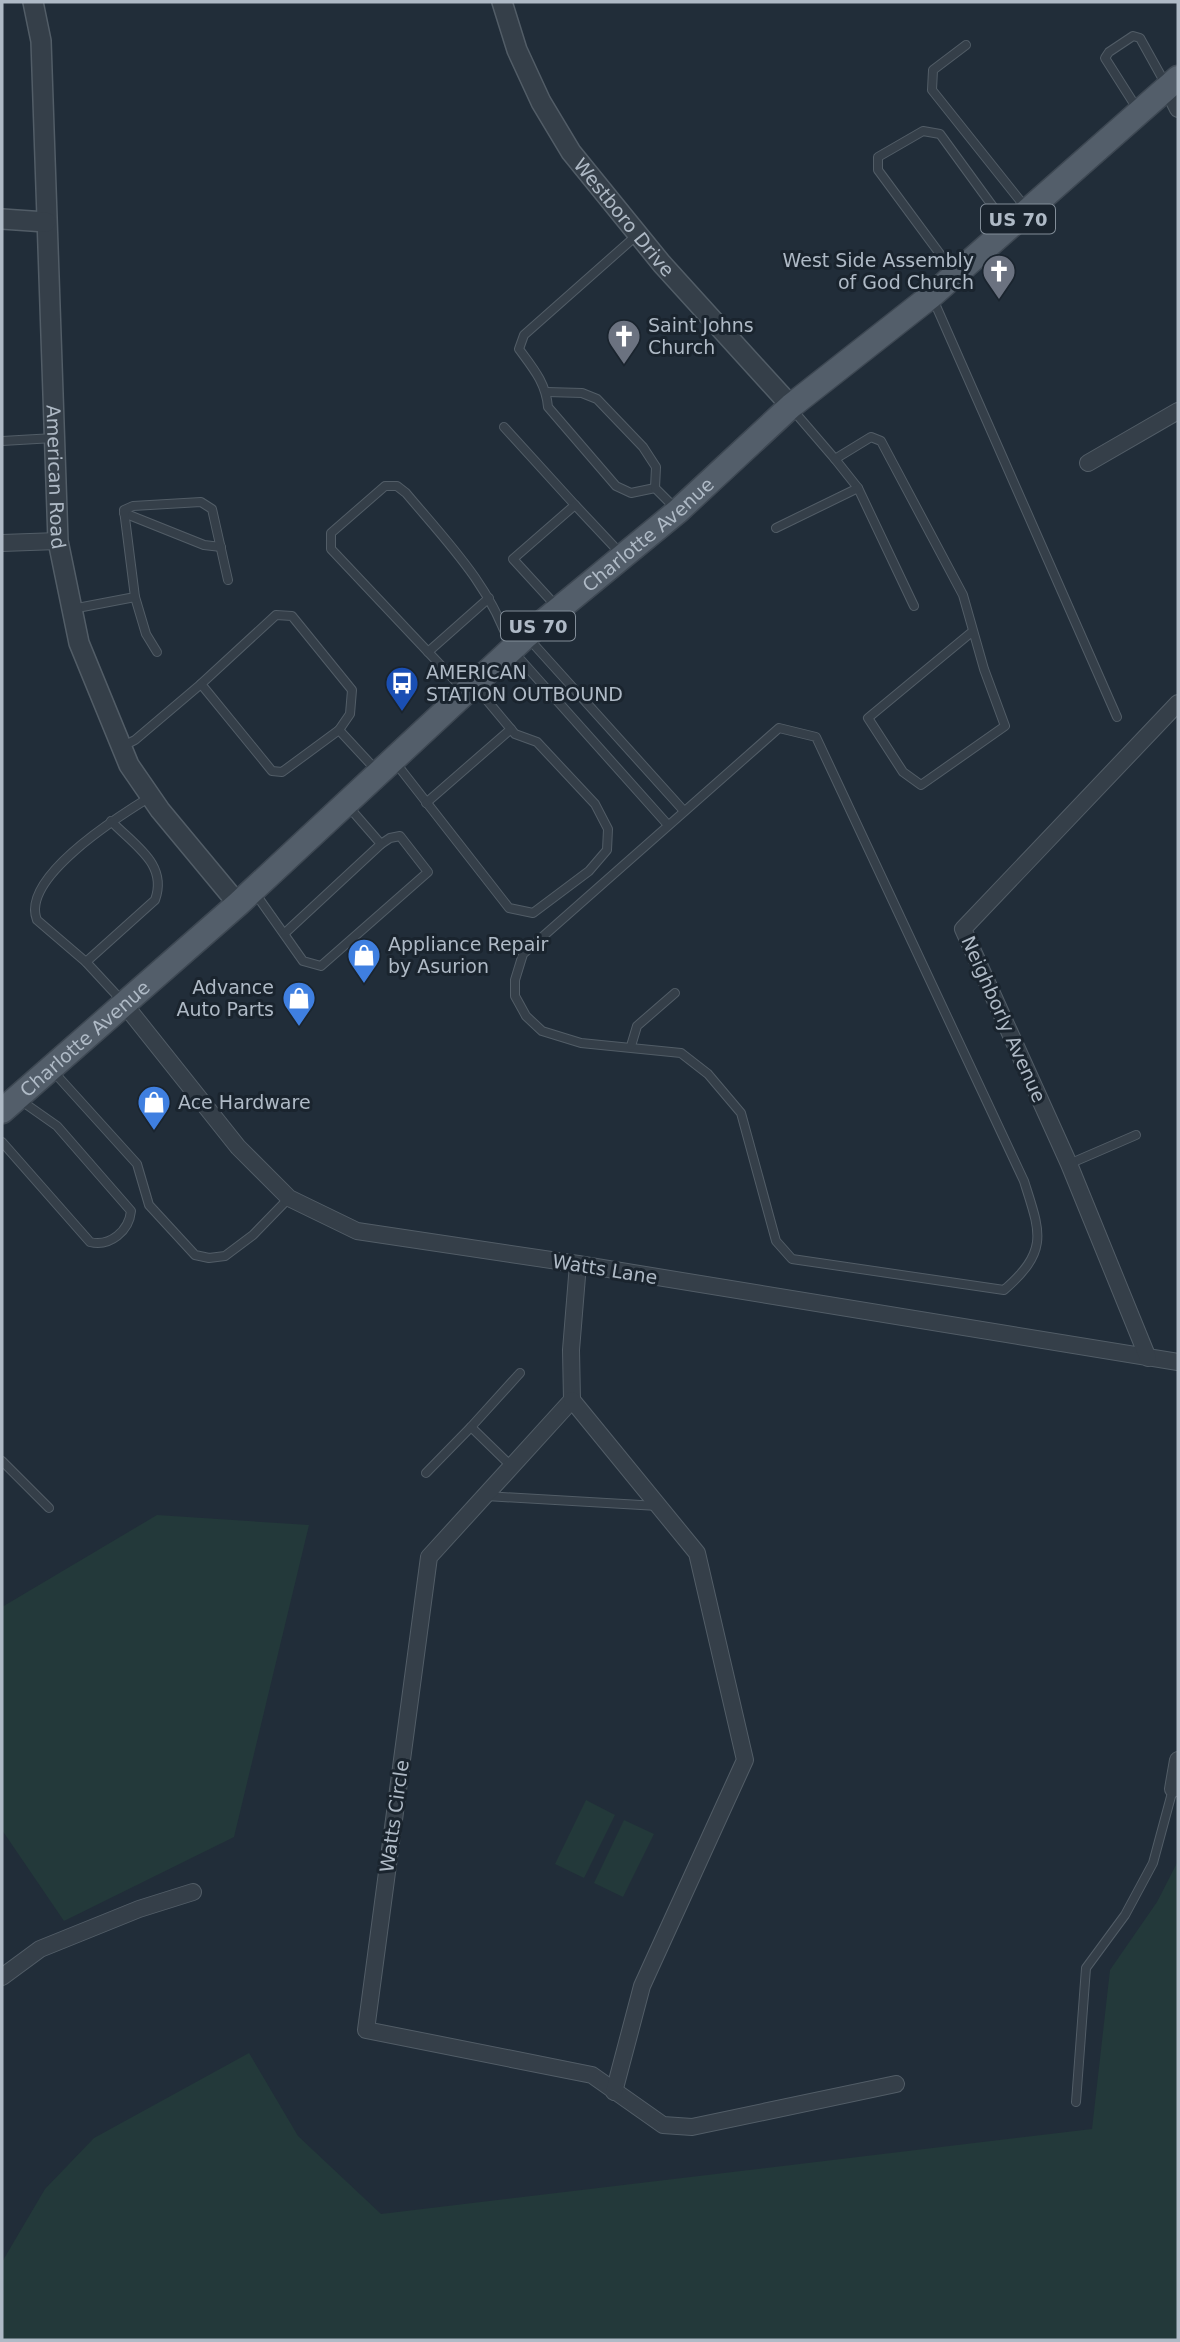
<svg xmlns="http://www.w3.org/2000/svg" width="1180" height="2342" font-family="'DejaVu Sans',sans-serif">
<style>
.green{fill:#23393a}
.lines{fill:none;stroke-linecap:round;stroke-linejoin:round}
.service-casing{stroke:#525d67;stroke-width:10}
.minor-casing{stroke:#525d67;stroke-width:18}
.tertiary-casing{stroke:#525d67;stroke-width:22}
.primary-casing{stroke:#3e4853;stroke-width:27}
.service{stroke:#353f49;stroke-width:8}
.minor{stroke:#353f49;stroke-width:16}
.tertiary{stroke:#353f49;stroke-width:19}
.primary{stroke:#535e6a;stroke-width:24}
.labels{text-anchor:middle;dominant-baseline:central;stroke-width:6;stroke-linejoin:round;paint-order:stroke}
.shield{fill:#1a242e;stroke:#828d98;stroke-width:2}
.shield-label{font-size:18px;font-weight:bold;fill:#afbac6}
.street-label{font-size:19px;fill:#afbac6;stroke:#1a242e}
.poi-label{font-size:19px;fill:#afbac6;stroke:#1a242e;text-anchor:start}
</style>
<rect width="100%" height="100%" fill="#212d39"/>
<g class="green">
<polygon points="157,1515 309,1525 234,1837 64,1921 2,1830 2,1607"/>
<polygon points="586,1800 615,1815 584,1878 555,1864"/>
<polygon points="624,1820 654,1834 623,1897 594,1883"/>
<polygon points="1178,1861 1178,2340 2,2340 2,2262 45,2189 94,2138 249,2053 298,2136 381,2214 1092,2129 1110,1970 1157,1902"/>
</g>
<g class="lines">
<defs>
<g id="service">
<polyline points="966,45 933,70 932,90 1026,208"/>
<polyline points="1138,110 1105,58 1109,52 1133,36 1140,38 1165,83"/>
<path d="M637,235L524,335L519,349C533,368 546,383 548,407L616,486L631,493L655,488"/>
<polyline points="954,273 878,170 878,157 923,131 940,134 1007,226"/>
<polyline points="933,299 1117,717"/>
<polyline points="547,392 582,393 597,399 643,447 656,467 655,488 677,510"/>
<polyline points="792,409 835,459 871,437 881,441 963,595 984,669 1005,726 921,785 903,772 868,718 973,631"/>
<polyline points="504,427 575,505"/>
<polyline points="2,441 54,438"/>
<polyline points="835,459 858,488 914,606"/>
<polyline points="124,513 204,545 221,547"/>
<polyline points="776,528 858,488"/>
<polyline points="135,597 146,634 157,652"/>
<polyline points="557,607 513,559 575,505 621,554"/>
<polyline points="72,609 135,597 124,510 133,506 201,502 212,509 228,580"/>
<polyline points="529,639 684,811"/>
<polyline points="428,652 489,598"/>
<polyline points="201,684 276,615 292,616 352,690 350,714 339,730"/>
<path d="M463,689L331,549V533L385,486H397L406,493C448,543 491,586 511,649L668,825"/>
<path d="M779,728L816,737L1024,1181C1040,1232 1050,1250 1004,1290L792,1259L776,1241L741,1113L708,1074L681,1053L581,1043L542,1031L526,1016L515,996V980L523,954Z"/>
<polyline points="121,747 135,740 201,684 272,771 282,772 339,730 377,771"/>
<polyline points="395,762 509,908 533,913 589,871 607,850 608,829 595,804 537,742 515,734 475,686"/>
<polyline points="426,803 511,729"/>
<polyline points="255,893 303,961 321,966 428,872 400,836 390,838 381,844 348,806"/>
<polyline points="285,933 381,844"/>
<path d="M86,962L155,900C168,864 135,846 111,821"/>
<path d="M123,1002L86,962L37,920C20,878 119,816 150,797"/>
<polyline points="631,1046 637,1026 675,993"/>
<polyline points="52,1070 137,1164 149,1205 195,1255 209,1258 225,1256 253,1235 289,1198"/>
<path d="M2,1142L90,1242C110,1247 129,1231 131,1211L57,1126L20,1100"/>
<polyline points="1069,1164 1136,1135"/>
<polyline points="471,1427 520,1373"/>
<polyline points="2,1461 49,1508"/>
<polyline points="426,1473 471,1427 510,1465"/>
<polyline points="486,1496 658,1506"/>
<polyline points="1076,2102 1086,1968 1125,1915 1153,1863 1173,1789"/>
</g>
<g id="minor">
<polyline points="1167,87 1178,109"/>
<polyline points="1088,463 1178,411"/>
<polyline points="2,543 58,541"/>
<polyline points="125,1005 238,1147 289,1198 357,1231 578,1264 1178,1362"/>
<polyline points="578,1264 571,1350 572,1400 429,1557 366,2030 592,2075 663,2125 692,2127 896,2084"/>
<polyline points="1148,1358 1069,1164 963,929 1178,703"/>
<polyline points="572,1400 697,1553 745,1760 642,1986 614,2092"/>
<polyline points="1173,1789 1178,1760"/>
<polyline points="2,1977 40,1949 139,1909 193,1892"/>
</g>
<g id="tertiary">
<path id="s1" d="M33,2L41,41L58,541L79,643L129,765L160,810L238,904"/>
<path id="s2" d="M502,2L517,50L541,102L571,152L662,264L791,406"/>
<polyline points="2,219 46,222"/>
</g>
<g id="primary">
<path id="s3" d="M2,1111L238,904L526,636L678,511L791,406L931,296L1178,78"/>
</g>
</defs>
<use href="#service" class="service-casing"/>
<use href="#minor" class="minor-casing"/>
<use href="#tertiary" class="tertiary-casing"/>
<use href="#primary" class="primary-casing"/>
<use href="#service" class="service"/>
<use href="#minor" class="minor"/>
<use href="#tertiary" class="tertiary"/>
<use href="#primary" class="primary"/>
</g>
<defs>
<symbol id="church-pin" viewBox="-11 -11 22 30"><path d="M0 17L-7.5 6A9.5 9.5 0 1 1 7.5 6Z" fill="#6b7280" stroke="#1a242e"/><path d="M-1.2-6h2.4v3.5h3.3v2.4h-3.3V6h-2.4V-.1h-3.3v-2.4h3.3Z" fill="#fff"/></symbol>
<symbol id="bus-pin" viewBox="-11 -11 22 30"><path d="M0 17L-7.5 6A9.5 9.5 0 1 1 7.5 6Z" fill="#1a4fb4" stroke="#1a242e"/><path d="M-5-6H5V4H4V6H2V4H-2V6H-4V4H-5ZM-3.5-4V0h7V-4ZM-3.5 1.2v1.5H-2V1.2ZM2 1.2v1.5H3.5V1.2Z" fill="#fff"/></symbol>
<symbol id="shop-pin" viewBox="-11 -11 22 30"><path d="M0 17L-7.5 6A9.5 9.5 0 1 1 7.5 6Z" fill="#3f7fe0" stroke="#1a242e"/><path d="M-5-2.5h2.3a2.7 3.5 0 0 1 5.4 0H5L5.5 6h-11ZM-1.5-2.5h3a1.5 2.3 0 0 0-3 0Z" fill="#fff"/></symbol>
</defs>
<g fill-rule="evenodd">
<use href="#church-pin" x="980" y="252" width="38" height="52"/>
<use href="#church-pin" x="605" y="317" width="38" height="52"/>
<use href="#bus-pin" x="383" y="664" width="38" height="52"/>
<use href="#shop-pin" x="345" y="936" width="38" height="52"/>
<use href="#shop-pin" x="280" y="979" width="38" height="52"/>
<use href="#shop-pin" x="135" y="1083" width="38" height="52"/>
</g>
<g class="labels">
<g class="shield">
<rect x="981" y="204.5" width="74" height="29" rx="5"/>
<rect x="501" y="611.5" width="74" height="29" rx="5"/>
</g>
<g class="shield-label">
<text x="1018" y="219">US 70</text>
<text x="538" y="626">US 70</text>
</g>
<g class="street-label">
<text stroke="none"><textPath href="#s2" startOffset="250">Westboro Drive</textPath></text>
<text stroke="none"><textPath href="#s1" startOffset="476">American Road</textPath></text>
<text stroke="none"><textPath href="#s3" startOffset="866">Charlotte Avenue</textPath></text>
<text transform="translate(1004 1019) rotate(66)">Neighborly Avenue</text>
<text stroke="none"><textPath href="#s3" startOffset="110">Charlotte Avenue</textPath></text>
<text transform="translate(605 1269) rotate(9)">Watts Lane</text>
<text transform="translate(394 1816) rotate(-82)">Watts Circle</text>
</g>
<g class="poi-label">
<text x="974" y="260" text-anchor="end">West Side Assembly<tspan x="974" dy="22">of God Church</tspan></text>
<text x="648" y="325">Saint Johns<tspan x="648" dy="22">Church</tspan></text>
<text x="426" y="672">AMERICAN<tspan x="426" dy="22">STATION OUTBOUND</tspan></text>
<text x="388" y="944">Appliance Repair<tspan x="388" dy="22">by Asurion</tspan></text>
<text x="274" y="987" text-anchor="end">Advance<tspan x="274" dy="22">Auto Parts</tspan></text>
<text x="178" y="1102">Ace Hardware</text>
</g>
</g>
<rect width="1180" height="2342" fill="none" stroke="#afbac6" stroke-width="7"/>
</svg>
